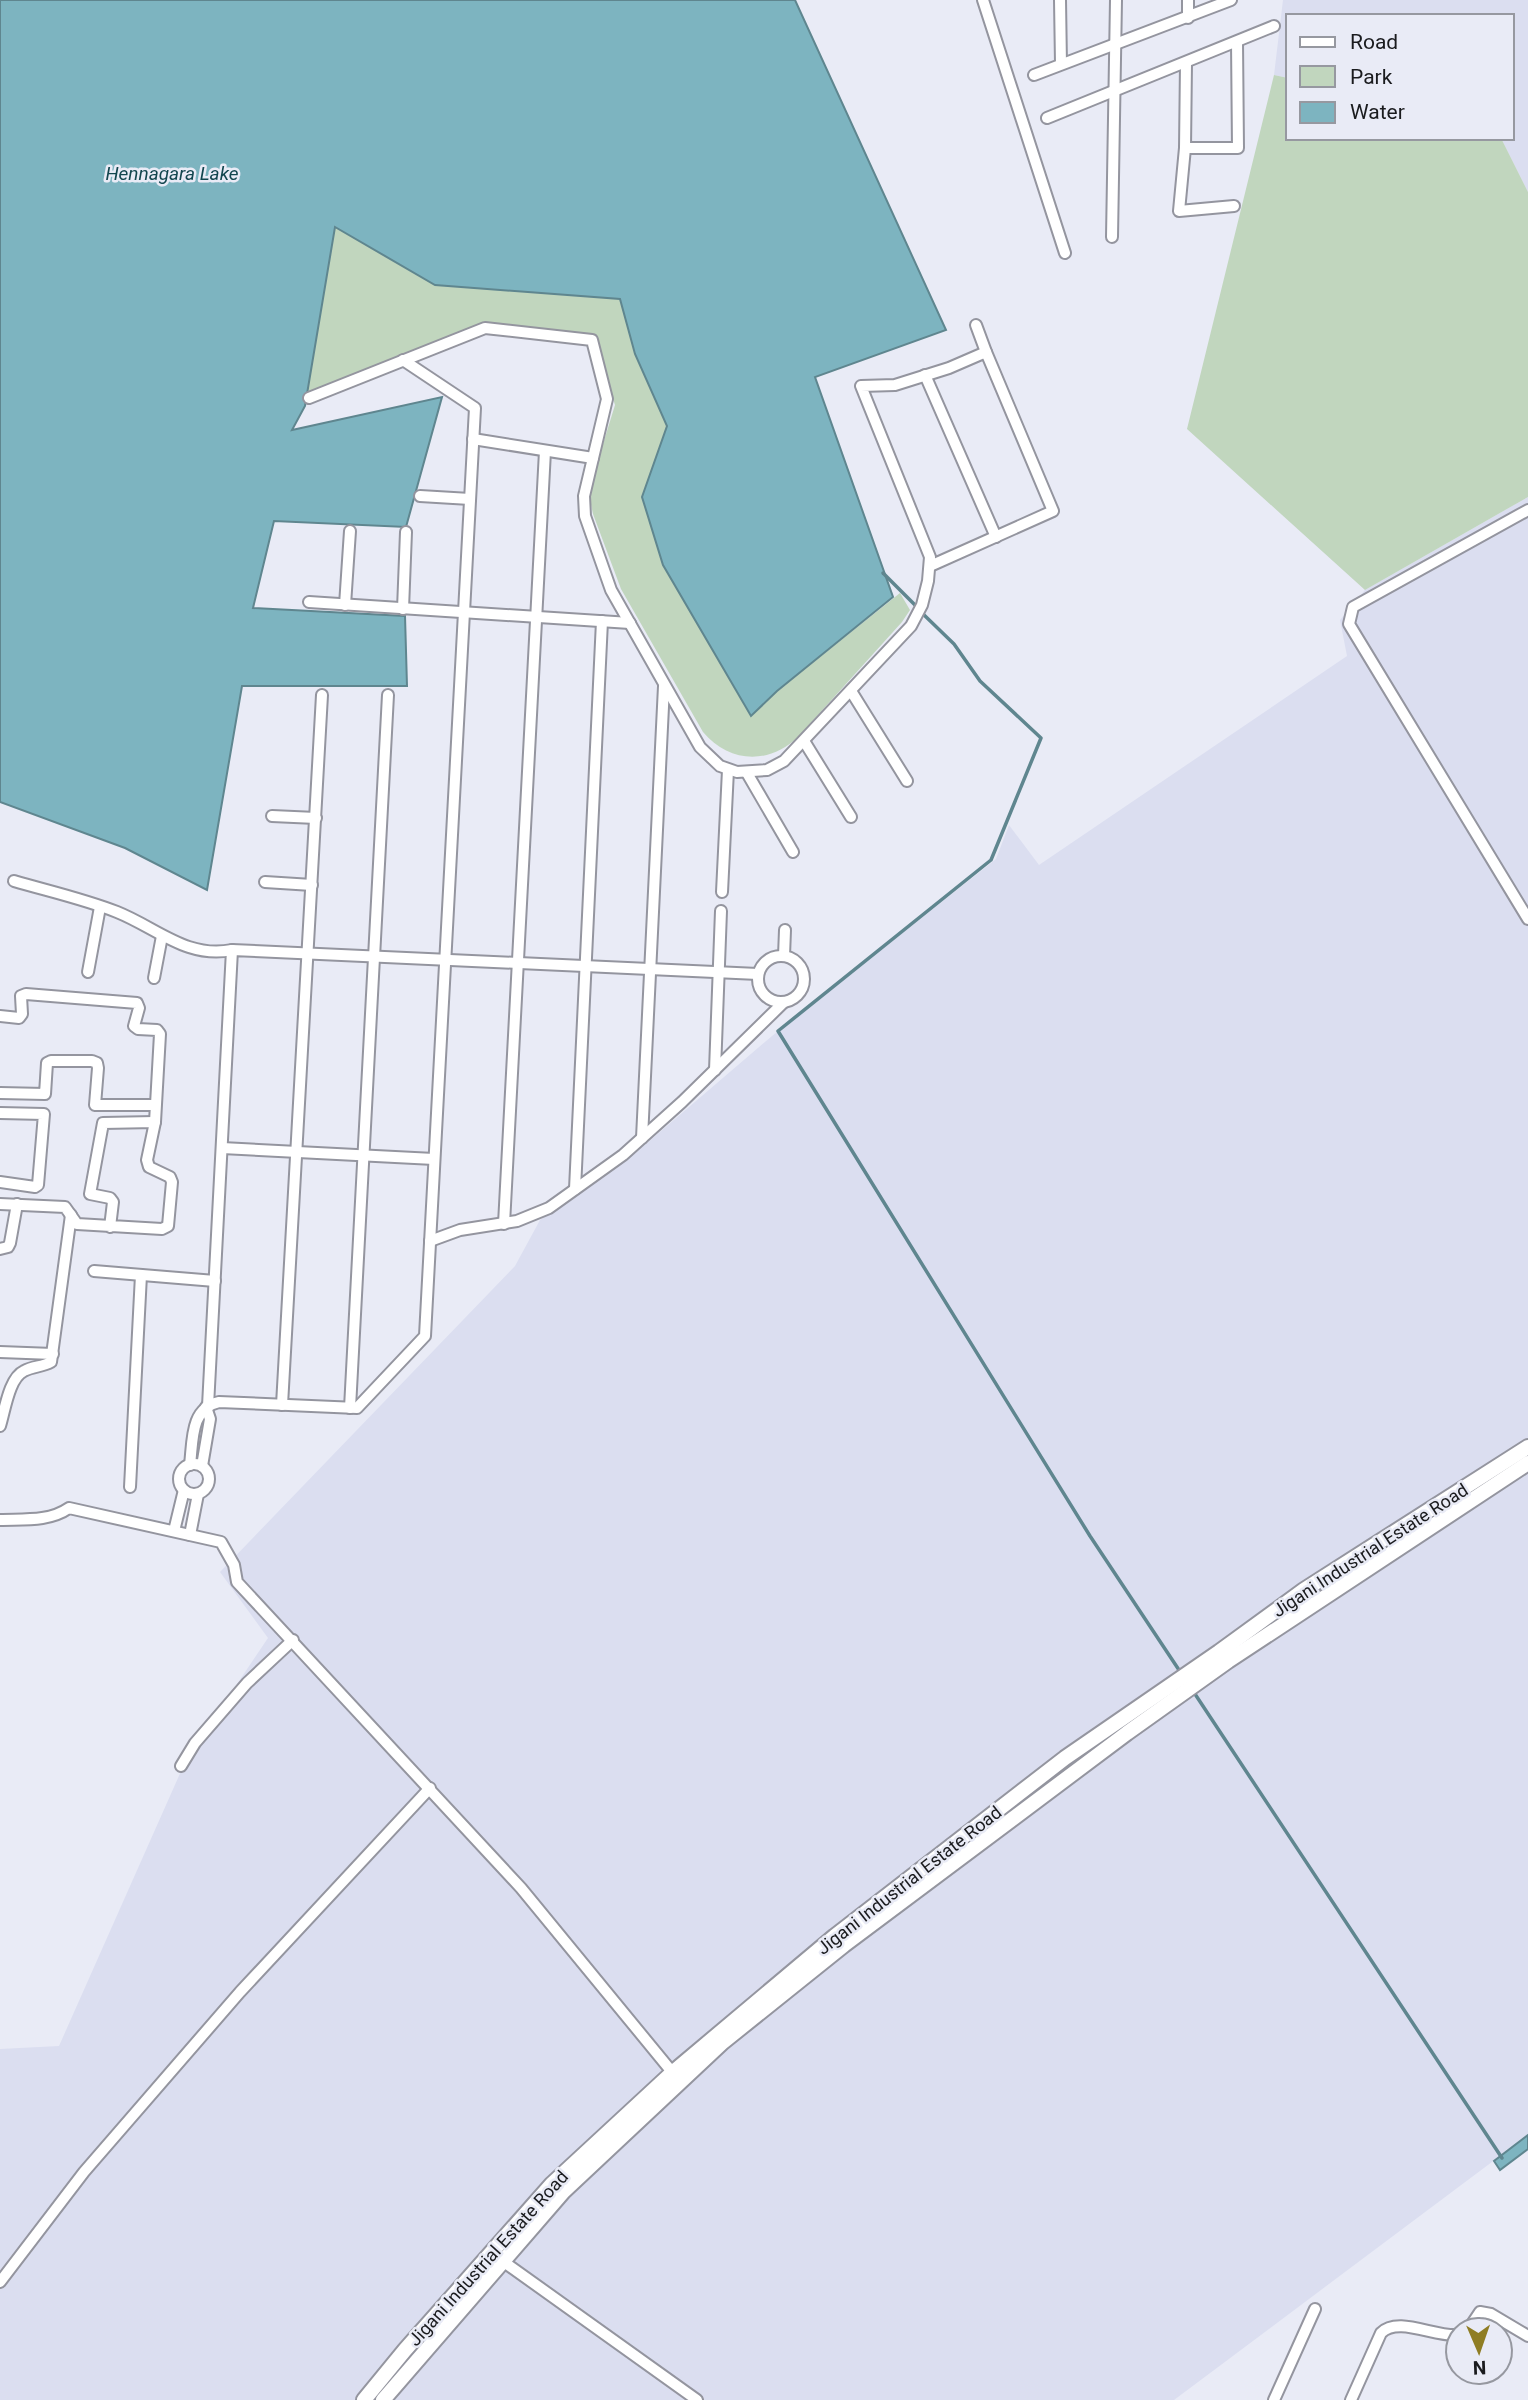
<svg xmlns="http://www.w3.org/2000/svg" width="1528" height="2400" font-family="Roboto,sans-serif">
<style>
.built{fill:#dbdef0}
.green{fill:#c1d6be}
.water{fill:#7db4c0;stroke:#5f868f;stroke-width:2}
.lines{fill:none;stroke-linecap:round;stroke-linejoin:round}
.stream{stroke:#5f868f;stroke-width:3.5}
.minor-casing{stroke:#94959f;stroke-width:14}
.major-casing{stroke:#94959f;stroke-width:18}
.minor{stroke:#fff;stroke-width:10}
.major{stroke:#fff;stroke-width:14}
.labels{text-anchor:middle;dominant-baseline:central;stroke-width:5;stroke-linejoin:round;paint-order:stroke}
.street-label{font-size:18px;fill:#1a1b1e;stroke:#e9ebf6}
.water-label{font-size:19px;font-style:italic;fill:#13464f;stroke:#e9ebf6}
</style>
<rect width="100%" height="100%" fill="#e9ebf6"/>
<g class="built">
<polygon points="1283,0 1528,0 1528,192 1501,138 1512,138 1512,16 1288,16 1288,78 1274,75"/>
<polygon points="1528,497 1528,2135 1174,2400 0,2400 0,2049 59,2046 186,1760 268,1638 220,1572 515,1266 540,1220 633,1155 772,1036 996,859 1009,825 1039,865 1347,656 1340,620 1365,590"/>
</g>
<g class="green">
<polygon points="1274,75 1288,78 1288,138 1501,138 1528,192 1528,497 1365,590 1187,429"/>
<path d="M334,226L435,285L620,298L635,354L667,426L642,497L751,716L777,691L900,593L910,610L902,622L798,737C769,765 729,763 703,732L621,589L593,514L590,500L591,483L615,405L594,336L487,325L307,394Z"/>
</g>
<g class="water">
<polygon points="0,0 795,0 946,330 815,377 893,597 777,691 751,716 663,565 642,497 667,426 635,354 620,299 435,285 335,227 305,406 292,430 442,397 406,527 274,521 253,608 405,616 407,686 242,686 207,890 125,848 0,802"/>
<polygon points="1528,2135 1528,2149 1500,2170 1494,2161"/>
</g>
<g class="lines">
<g class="stream">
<polyline points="883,573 917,607"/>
<polyline points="922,613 954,644 980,681 1041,738 991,860 778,1031 1090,1536 1181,1673"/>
<polyline points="1193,1691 1502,2158"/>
</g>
<defs>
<g id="minor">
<polyline points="983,0 1065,253"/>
<polyline points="1060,0 1061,64"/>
<polyline points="1188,18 1188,0"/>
<polyline points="1034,75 1231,0"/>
<polyline points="1047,118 1274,26"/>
<polyline points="1185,148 1186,63"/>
<polyline points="1234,206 1179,211 1185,148 1238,148 1237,42"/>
<polyline points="1112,237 1116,0"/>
<polyline points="976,325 986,352"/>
<polyline points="925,375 996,537"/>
<polyline points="309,398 485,328 592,340 607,399 584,496 585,516 611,590 700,747 720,766 737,772 767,770 784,761 911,626 922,605 928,581 930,557 861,386 895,385 949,368 986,352 1053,511 930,566"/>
<polyline points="473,439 593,458"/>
<polyline points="420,496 470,499"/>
<polyline points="1528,510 1353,607 1349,624 1528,919"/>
<polyline points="309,602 630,623"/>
<polyline points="345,605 350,531"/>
<polyline points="403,609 406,532"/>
<polyline points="851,691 907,781"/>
<polyline points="804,741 851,817"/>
<polyline points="747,773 793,852"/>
<polyline points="272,816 316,818"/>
<path d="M14,881C48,891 84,899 117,912C157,928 187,959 232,950"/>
<polyline points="265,882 312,885"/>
<polyline points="722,892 728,770"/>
<circle cx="781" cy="979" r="23"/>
<polyline points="784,956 785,930"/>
<polyline points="88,972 100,907"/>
<polyline points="154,978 162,936"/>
<polyline points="0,1016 19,1018 22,1014 21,996 26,994 137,1003 139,1008 134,1026 138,1029 157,1030 160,1034 155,1122"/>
<polyline points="715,1070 721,911"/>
<polyline points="0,1093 45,1094 47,1063 51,1061 92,1061 97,1063 98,1068 95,1105 155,1105"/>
<polyline points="0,1113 44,1114 38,1185 35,1187 0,1182"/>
<polyline points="642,1138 664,686"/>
<polyline points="222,1148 434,1159"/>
<polyline points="575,1189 602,621"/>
<polyline points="0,1204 65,1207 77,1224 162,1229 168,1226 172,1182 170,1177 149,1167 147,1160 155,1122 103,1123 90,1194 110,1198 113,1202 110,1227"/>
<polyline points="504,1224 545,451"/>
<polyline points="430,1241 460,1230 517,1221 549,1208 623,1155 682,1102 784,1002"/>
<polyline points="0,1249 8,1247 10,1243 17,1204"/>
<polyline points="94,1271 215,1281"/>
<polyline points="0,1352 53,1354"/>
<polyline points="282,1405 322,695"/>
<polyline points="208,1406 232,950 758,974"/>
<polyline points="350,1408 388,695"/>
<path d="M0,1426C5,1410 9,1378 24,1371C33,1366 42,1367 51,1362L71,1215"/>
<circle cx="194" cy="1479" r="15"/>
<path d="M190,1465C193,1441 190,1408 219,1402L357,1408L425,1336L475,408L403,360"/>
<polyline points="202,1466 210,1419 206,1407"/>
<polyline points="130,1487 141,1275"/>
<path d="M0,1520C23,1519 49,1522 69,1508L221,1542L234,1565L237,1582L521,1888L677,2078"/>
<polyline points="174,1531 184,1490"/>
<polyline points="190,1535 198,1494"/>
<polyline points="181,1766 195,1743 247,1683 293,1640"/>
<polyline points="497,2257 697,2400"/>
<polyline points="0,2282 84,2172 240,1992 430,1788"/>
<polyline points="1468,2330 1480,2312 1491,2314 1528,2336"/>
<polyline points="1274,2400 1315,2309"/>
<path d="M1351,2400L1381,2333C1398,2316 1434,2337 1458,2335"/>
</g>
<g id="major">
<polyline points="364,2400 405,2350 552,2184 672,2073 835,1936 1065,1758 1219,1652 1304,1590 1528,1447"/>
<polyline points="383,2400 563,2192 723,2042 844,1945 1127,1733 1228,1661 1528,1463"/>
</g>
</defs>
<use href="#minor" class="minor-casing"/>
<use href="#major" class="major-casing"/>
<use href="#minor" class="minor"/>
<use href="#major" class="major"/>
</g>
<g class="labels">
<g class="street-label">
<text transform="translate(1370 1550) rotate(-33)">Jigani Industrial Estate Road</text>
<text transform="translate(909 1880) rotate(-38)">Jigani Industrial Estate Road</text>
<text transform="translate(488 2258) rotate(-48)">Jigani Industrial Estate Road</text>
</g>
<g class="water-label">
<text x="172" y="173">Hennagara Lake</text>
</g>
</g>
<rect x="1286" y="14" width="228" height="126" fill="#e9ebf6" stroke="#9698a0" stroke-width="2"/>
<rect x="1300" y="37" width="35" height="10" fill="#ffffff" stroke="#9698a0" stroke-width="2"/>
<text x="1350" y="49" font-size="21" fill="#1a1b1e">Road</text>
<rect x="1300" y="66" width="35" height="21" fill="#c1d6be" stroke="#9698a0" stroke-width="2"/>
<text x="1350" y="84" font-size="21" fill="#1a1b1e">Park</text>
<rect x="1300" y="102" width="35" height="21" fill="#7db4c0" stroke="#9698a0" stroke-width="2"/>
<text x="1350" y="119" font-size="21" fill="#1a1b1e">Water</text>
<g transform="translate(1479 2351) rotate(178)"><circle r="33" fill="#e9ebf6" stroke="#9698a0" stroke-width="2"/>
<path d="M0-5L12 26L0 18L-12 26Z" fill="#8f7d23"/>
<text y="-10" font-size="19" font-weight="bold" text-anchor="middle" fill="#1a1b1e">N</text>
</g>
</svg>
